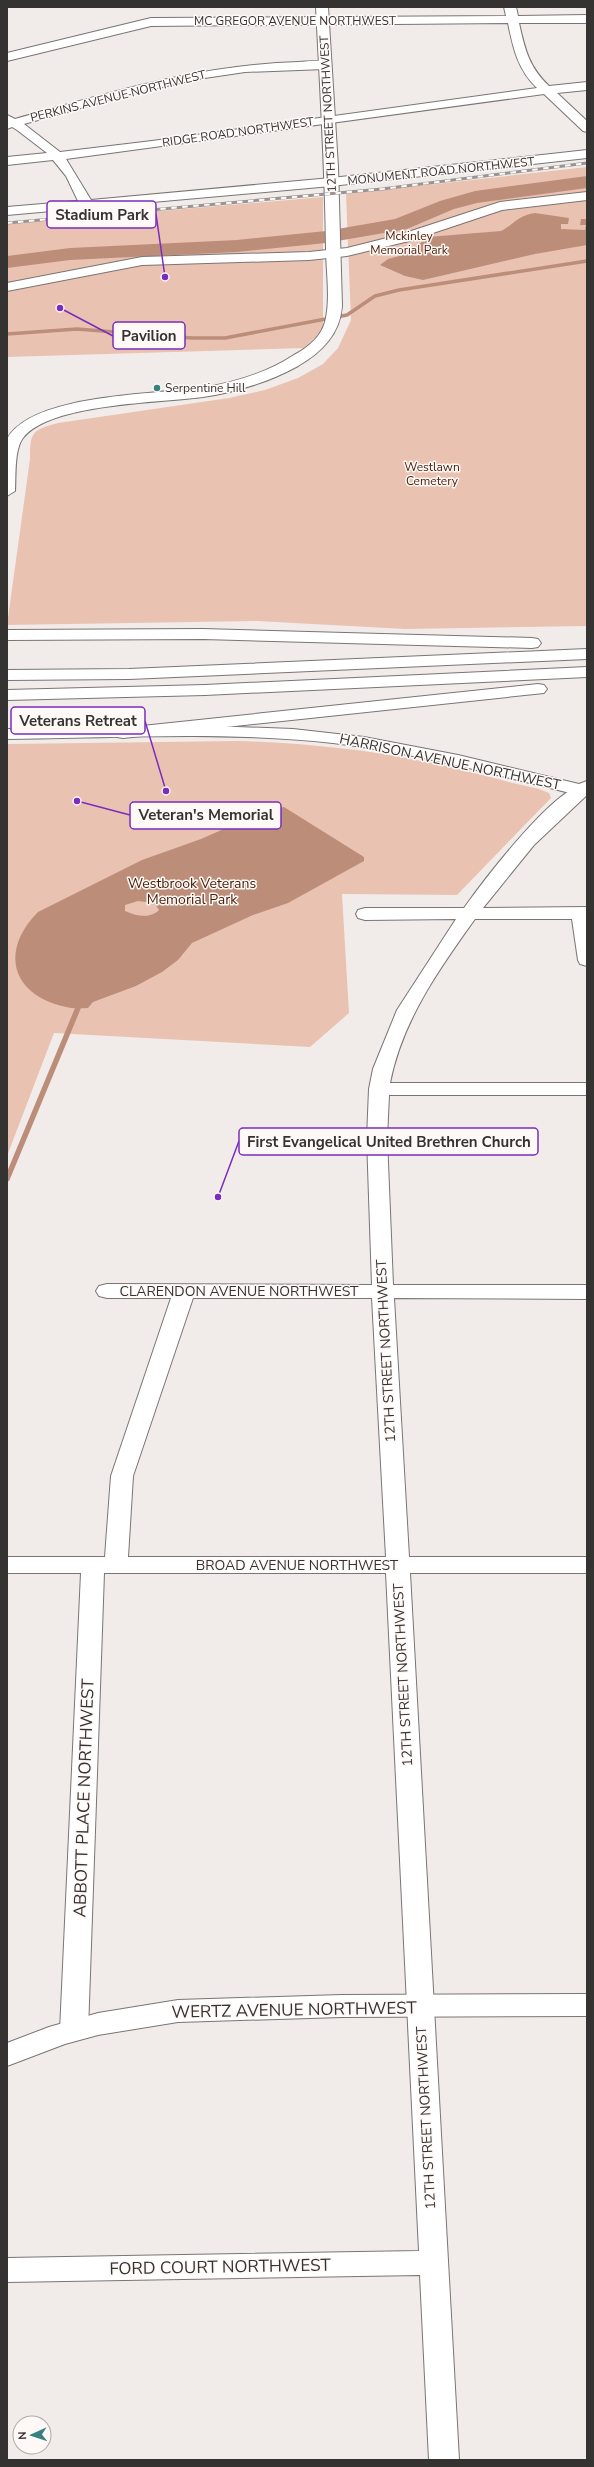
<svg xmlns="http://www.w3.org/2000/svg" width="594" height="2467" font-family="'Nunito Sans',sans-serif">
<style>
.green{fill:#eac2b2}
.water{fill:#bc8e7a;fill-rule:evenodd}
.lines{fill:none;stroke-linecap:round;stroke-linejoin:round}
.stream-far1{stroke:#bc8e7a;stroke-width:3.5}
.stream{stroke:#bc8e7a;stroke-width:5.5}
.river{fill:#bc8e7a;fill-rule:evenodd}
.minor-casing{stroke:#7a7573;stroke-width:2}
.major-casing{stroke:#7a7573;stroke-width:2}
.highway-casing{stroke:#7a7573;stroke-width:2}
.minor{fill:#fff;fill-rule:evenodd}
.major{fill:#fff;fill-rule:evenodd}
.highway{fill:#fff;fill-rule:evenodd}
.rail-casing{stroke:#989492;stroke-width:3}
.rail{stroke:#fef9f7;stroke-width:2;stroke-dasharray:5.5;stroke-linecap:butt}
.poi-dot{fill:#388180;stroke:#fef9f7;stroke-width:1.5}
.labels{text-anchor:middle;dominant-baseline:central;stroke-width:3;stroke-linejoin:round;paint-order:stroke}
.far-street-label{font-size:12px;fill:#353332;stroke:#fef9f7}
.far-park-label{font-size:12px;fill:#481c05;stroke:#fef9f7}
.far-poi-label{font-size:12px;fill:#353332;stroke:#fef9f7;text-anchor:start}
.street-label{font-size:14px;fill:#353332;stroke:#fef9f7}
.park-label{font-size:14px;fill:#481c05;stroke:#fef9f7}
.near-street-label{font-size:17px;fill:#353332;stroke:#fef9f7}
.leader{fill:none;stroke:#7b2cbf;stroke-width:1.5}
.callout-dot{fill:#7b2cbf;stroke:#fef9f7;stroke-width:1.5}
.callout{fill:#fef9f7;stroke:#7b2cbf;stroke-width:1.5}
.callout-label{font-size:15px;text-anchor:middle;font-weight:bold;fill:#353332}
</style>
<rect width="100%" height="100%" fill="#f1ecea"/>
<g class="green">
<path d="M587,167V626L405,629L257,621L7,625L30,459C30,432 32,430 58,423L229,398L265,390L298,378L323,364L338,348L351,320L346,194Z"/>
<polygon points="323,197 323,330 304,348 7,357 7,224"/>
<path d="M239,741C302,743 364,749 426,762C464,769 501,781 539,789L549,793L551,798L457,895L342,894L349,1013L310,1047L54,1033L7,1156V744Z"/>
</g>
<g class="water">
<path d="M535,213L569,218L568,224H561V229L585,230L586,225H580L581,219H587V245L535,254L423,280L405,276L380,265L388,259L407,254L428,237L501,231C514,224 519,215 535,213Z"/>
<path d="M284,807L364,857V861L288,903L253,915L192,943L178,960L162,972L136,986L93,1002L88,1008C81,1008 73,1009 66,1007C10,995 0,950 38,912L142,860L201,839L267,810ZM138,901L154,903L159,910C150,919 136,916 125,911V905Z"/>
</g>
<g class="lines">
<polyline class="stream-far1" points="7,334 77,329 192,338 225,338 347,315 375,296 399,290 587,261"/>
<polyline class="stream" points="7,1179 78,1008"/>
<polygon class="river" points="587,176 587,188 477,203 454,209 407,229 326,243 237,252 70,260 7,268 7,256 70,248 237,240 326,231 395,219 440,201 475,191"/>
<defs>
<g id="minor">
<path d="M504,7H516L518,16L587,15V23H519C525,50 529,67 549,86L587,82V90L557,93L587,121V132L583,131L544,94L66,159L91,200L331,178L587,150V158L331,186L7,215V207L78,201L66,176L53,160L7,165V157L47,153L17,130L12,127L7,129V115L15,119C111,92 199,65 299,62C307,62 326,58 331,65L325,69L245,72L198,79L130,94L24,124L60,152L152,141L537,88C518,70 513,48 508,23L151,26L7,61V53L151,18L506,16Z"/>
<polygon points="587,192 587,200 502,210 409,241 347,256 309,260 142,265 7,291 7,283 142,257 309,252 347,248 399,235 500,202"/>
<path d="M582,785L587,786V795L534,845L483,908L587,907V966L580,964L578,960L572,919H475C439,969 402,1021 390,1083H587V1095H389L387,1138L393,1285H587V1299L394,1298L409,1557H587V1573H410L459,2460H429L420,2275L7,2282V2258L419,2251L386,1573H104L88,2031L84,2038L74,2041L64,2038L60,2031L81,1573H7V1557H105L111,1476L171,1298H107L99,1296L96,1291L99,1286L107,1284L372,1285L367,1138L369,1089L373,1069L397,1010L456,919L365,920L358,918L356,914L358,910L365,908H464C484,880 551,792 582,785ZM193,1298H372L386,1557H128L133,1476Z"/>
</g>
<g id="major">
<path d="M316,7H328L338,167L342,306C340,334 322,352 298,366C269,382 236,392 203,397C161,403 50,403 23,438C14,450 16,476 15,491L7,496V439C32,393 158,395 206,387C236,382 268,372 294,355C307,348 321,337 325,322C331,299 326,272 326,248C325,168 320,87 316,7Z"/>
<path d="M211,726L293,729L364,737L458,755L579,784L587,781V794L582,796C500,776 418,753 333,743C225,731 116,738 7,739V729Z"/>
<polygon points="587,1994 587,2016 342,2017 178,2022 98,2035 65,2044 7,2066 7,2043 49,2027 98,2013 178,2000 342,1995"/>
</g>
<g id="highway">
<polygon points="203,629 532,638 538,639 541,643 538,647 532,648 203,639 7,640 7,630"/>
<polygon points="587,649 587,659 129,679 7,680 7,670 129,669"/>
<polygon points="587,667 587,677 205,695 7,700 7,690 205,685"/>
<polygon points="538,684 544,685 547,689 544,693 123,738 117,737 114,733 117,729 123,728"/>
</g>
</defs>
<use href="#minor" class="minor-casing"/>
<use href="#major" class="major-casing"/>
<use href="#highway" class="highway-casing"/>
<use href="#minor" class="minor"/>
<use href="#major" class="major"/>
<use href="#highway" class="highway"/>
<defs>
<polyline id="rail" points="7,223 382,189 587,163"/>
</defs>
<use href="#rail" class="rail-casing"/>
<use href="#rail" class="rail"/>
</g>
<circle class="poi-dot" cx="157" cy="388" r="4"/>
<g class="labels">
<g class="far-street-label">
<text x="295" y="21">MC GREGOR AVENUE NORTHWEST</text>
<text transform="translate(118 96) rotate(-14)">PERKINS AVENUE NORTHWEST</text>
<text transform="translate(328 114) rotate(-93)">12TH STREET NORTHWEST</text>
<text transform="translate(238 132) rotate(-8)">RIDGE ROAD NORTHWEST</text>
<text transform="translate(441 171) rotate(-6)">MONUMENT ROAD NORTHWEST</text>
</g>
<g class="far-park-label">
<text x="409" y="236">Mckinley<tspan x="409" dy="14">Memorial Park</tspan></text>
<text x="432" y="467">Westlawn<tspan x="432" dy="14">Cemetery</tspan></text>
</g>
<g class="far-poi-label">
<text x="165" y="388">Serpentine Hill</text>
</g>
<g class="street-label">
<text transform="translate(450 762) rotate(12)">HARRISON AVENUE NORTHWEST</text>
<text x="239" y="1291">CLARENDON AVENUE NORTHWEST</text>
<text transform="translate(386 1351) rotate(-93)">12TH STREET NORTHWEST</text>
<text x="297" y="1565">BROAD AVENUE NORTHWEST</text>
<text transform="translate(403 1675) rotate(-93)">12TH STREET NORTHWEST</text>
<text transform="translate(426 2118) rotate(-93)">12TH STREET NORTHWEST</text>
</g>
<g class="park-label">
<text x="192" y="883">Westbrook Veterans<tspan x="192" dy="16">Memorial Park</tspan></text>
</g>
<g class="near-street-label">
<text transform="translate(84 1798) rotate(-88)">ABBOTT PLACE NORTHWEST</text>
<text transform="translate(294 2010) rotate(-1)">WERTZ AVENUE NORTHWEST</text>
<text transform="translate(220 2267) rotate(-1)">FORD COURT NORTHWEST</text>
</g>
</g>
<path class="leader" d="M165 277L156 214M60 308L113 336M166 791L145 721M77 801L130 815M218 1197L239 1141"/>
<g class="callout-dot">
<circle cx="165" cy="277" r="4"/>
<circle cx="60" cy="308" r="4"/>
<circle cx="166" cy="791" r="4"/>
<circle cx="77" cy="801" r="4"/>
<circle cx="218" cy="1197" r="4"/>
</g>
<g class="callout">
<rect x="47" y="201" width="109" height="27" rx="4"/>
<rect x="113" y="322" width="72" height="27" rx="4"/>
<rect x="11" y="707" width="134" height="27" rx="4"/>
<rect x="130" y="802" width="151" height="27" rx="4"/>
<rect x="239" y="1128" width="299" height="27" rx="4"/>
</g>
<g class="callout-label">
<text x="102" y="220">Stadium Park</text>
<text x="149" y="341">Pavilion</text>
<text x="78" y="726">Veterans Retreat</text>
<text x="206" y="820">Veteran's Memorial</text>
<text x="389" y="1147">First Evangelical United Brethren Church</text>
</g>
<rect width="594" height="2467" fill="none" stroke="#353332" stroke-width="16"/>
<g transform="translate(32 2435) rotate(267)"><circle r="19" fill="#fef9f7" stroke="#aeaaa8"/>
<path d="M0-3L7 15L0 10L-7 15Z" fill="#388180"/>
<text y="-6" font-size="11" font-weight="bold" text-anchor="middle" fill="#353332">N</text>
</g>
</svg>
